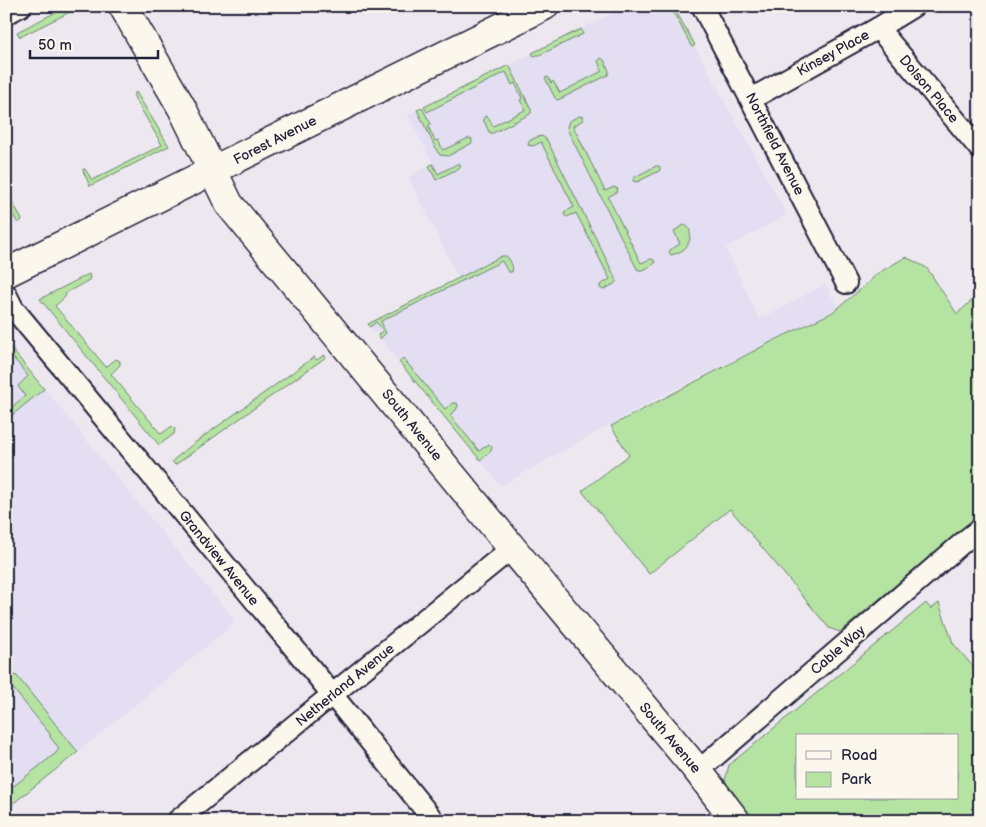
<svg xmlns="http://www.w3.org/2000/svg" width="986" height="827" font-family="'Balsamiq Sans',sans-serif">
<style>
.built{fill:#e3def2}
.green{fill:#b5e3a2;stroke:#6c826e;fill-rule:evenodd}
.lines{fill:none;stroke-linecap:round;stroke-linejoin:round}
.street-casing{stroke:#22223b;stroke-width:24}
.secondary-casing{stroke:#22223b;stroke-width:31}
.street{stroke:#fbf7ec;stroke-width:20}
.secondary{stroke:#fbf7ec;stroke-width:28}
.labels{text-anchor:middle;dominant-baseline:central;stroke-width:4;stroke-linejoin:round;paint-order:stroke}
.street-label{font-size:14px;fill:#22223b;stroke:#fbf7ec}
</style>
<rect width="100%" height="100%" fill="#ede8f0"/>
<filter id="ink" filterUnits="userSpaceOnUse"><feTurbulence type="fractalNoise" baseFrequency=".02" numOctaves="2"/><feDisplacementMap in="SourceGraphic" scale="10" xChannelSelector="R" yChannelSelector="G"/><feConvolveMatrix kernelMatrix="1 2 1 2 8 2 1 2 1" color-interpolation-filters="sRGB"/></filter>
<g filter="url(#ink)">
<g class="built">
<polygon points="627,6 673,6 787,215 726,248 759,319 779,310 825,284 838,308 646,404 501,486 368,324 459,279 408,177 433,164 408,115"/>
<polygon points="6,204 18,223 6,228"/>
<polygon points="6,342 236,622 78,752 6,809"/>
</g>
<g class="green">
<polygon points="68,6 70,6 72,11 20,37 17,32"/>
<polygon points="670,6 673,6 695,45 692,47"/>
<polygon points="581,29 583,34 540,55 537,55 534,56 532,53"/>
<polygon points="601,58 604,60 609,71 608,75 560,99 557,100 555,98 545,78 548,77 551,83 553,81 560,93 602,71 598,61"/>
<polygon points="509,65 531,109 531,113 530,114 493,133 491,133 489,132 483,119 485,116 489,118 493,126 525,110 520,100 522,98 515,83 512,85 506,72 427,112 424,107"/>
<polygon points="136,92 169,146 90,186 83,171 83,169 85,169 92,180 162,145 134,97 134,94"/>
<polygon points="422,108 431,124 428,126 435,141 438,140 443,150 469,138 472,139 472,143 448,156 440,155 437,151 417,110"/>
<path d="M579,116L583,117V120L573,126L605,191L614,187L618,189L617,192L608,197L641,263L651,259L654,260L655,263C651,266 644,271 639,270L637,269L568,131L567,127L569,121Z"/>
<polygon points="542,136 547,140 617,281 614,284 603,290 600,288 600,285 610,279 576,213 567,217 564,215 565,212 574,207 541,142 533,146 528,145 529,141 537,137"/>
<polygon points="459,163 461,165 459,168 436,180 429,166 433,164 438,174"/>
<polygon points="656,166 659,166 660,167 660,170 659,171 637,182 633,181 633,179 635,177"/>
<polygon points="6,189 22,220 18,223 6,204"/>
<path d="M684,225C686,226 687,226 688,227C692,232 690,243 686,247C683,251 676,254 671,255L669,252L670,250L680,244L674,231Z"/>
<path d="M502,256H506C510,259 514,267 512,272H508L502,261L381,321L386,333L380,339L378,335L383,330L376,322L370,327L368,324Z"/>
<polygon points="906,257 927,268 957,314 980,293 980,514 840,632 829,628 730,509 649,574 582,491 629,455 611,426 773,341 833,312 861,289 878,273"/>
<polygon points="89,274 90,277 89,280 66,293 65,297 55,306 106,367 116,359 120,361 120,365 111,374 161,434 172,426 175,429 174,434 159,445 40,299"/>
<polygon points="6,342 44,389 6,420 6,412 25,396 18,386 28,376 6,349"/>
<polygon points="324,355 326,357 175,465 172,461 193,444 314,357 317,360"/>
<polygon points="403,358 445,409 453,403 457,403 458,406 456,410 450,415 479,451 489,444 492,447 491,451 480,460 399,362"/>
<path d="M926,603L931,609L939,603L953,643L980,675V821H748L744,816L725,780L729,765ZM797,736H957V798H797Z"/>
<polygon points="6,670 9,672 10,671 15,676 16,675 78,752 6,809 6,792 56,753 59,748 50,737 50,734 6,680"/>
</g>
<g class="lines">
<defs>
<g id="street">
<polyline points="702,6 846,283"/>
<polyline points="6,14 21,6"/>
<polyline points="878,28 980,149"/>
<polyline points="751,99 878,28 914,6"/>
<polyline points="6,294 13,308 318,677 434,821"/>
<polyline points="698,771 967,539 980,529"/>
<polyline points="177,821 512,548"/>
</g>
<g id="secondary">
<polyline points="123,6 182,108 229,204 512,548 698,771 736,821"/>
<polyline points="6,273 544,6"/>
</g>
</defs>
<use href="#street" class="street-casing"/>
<use href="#secondary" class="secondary-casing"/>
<use href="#street" class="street"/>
<use href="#secondary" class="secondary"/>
</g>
</g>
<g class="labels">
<g class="street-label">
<text transform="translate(833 53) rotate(-29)">Kinsey Place</text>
<text transform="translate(929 89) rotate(50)">Dolson Place</text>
<text transform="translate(275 140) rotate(-27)">Forest Avenue</text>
<text transform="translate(775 144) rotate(63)">Northfield Avenue</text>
<text transform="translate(412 425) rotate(51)">South Avenue</text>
<text transform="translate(219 558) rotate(51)">Grandview Avenue</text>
<text transform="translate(838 650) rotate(-41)">Cable Way</text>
<text transform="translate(345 685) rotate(-39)">Netherland Avenue</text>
<text transform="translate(670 738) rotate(50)">South Avenue</text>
</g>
</g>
<rect width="986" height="827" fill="none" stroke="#fbf7ec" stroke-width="25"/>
<rect x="12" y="12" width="961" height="802" fill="none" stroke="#22223b" stroke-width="2" filter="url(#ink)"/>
<rect x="796" y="734" width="162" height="65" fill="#fbf7ec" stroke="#a4a2a5"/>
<rect x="806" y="751" width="25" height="8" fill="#fbf7ec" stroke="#a4a2a5"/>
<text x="841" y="760" font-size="15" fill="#22223b">Road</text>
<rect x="806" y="772" width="25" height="15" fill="#b5e3a2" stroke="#a4a2a5"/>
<text x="841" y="784" font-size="15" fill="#22223b">Park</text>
<path d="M30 50v8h128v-8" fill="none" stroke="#22223b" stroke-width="2.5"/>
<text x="38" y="50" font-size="15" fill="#22223b" stroke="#fbf7ec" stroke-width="4" paint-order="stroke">50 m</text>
</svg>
